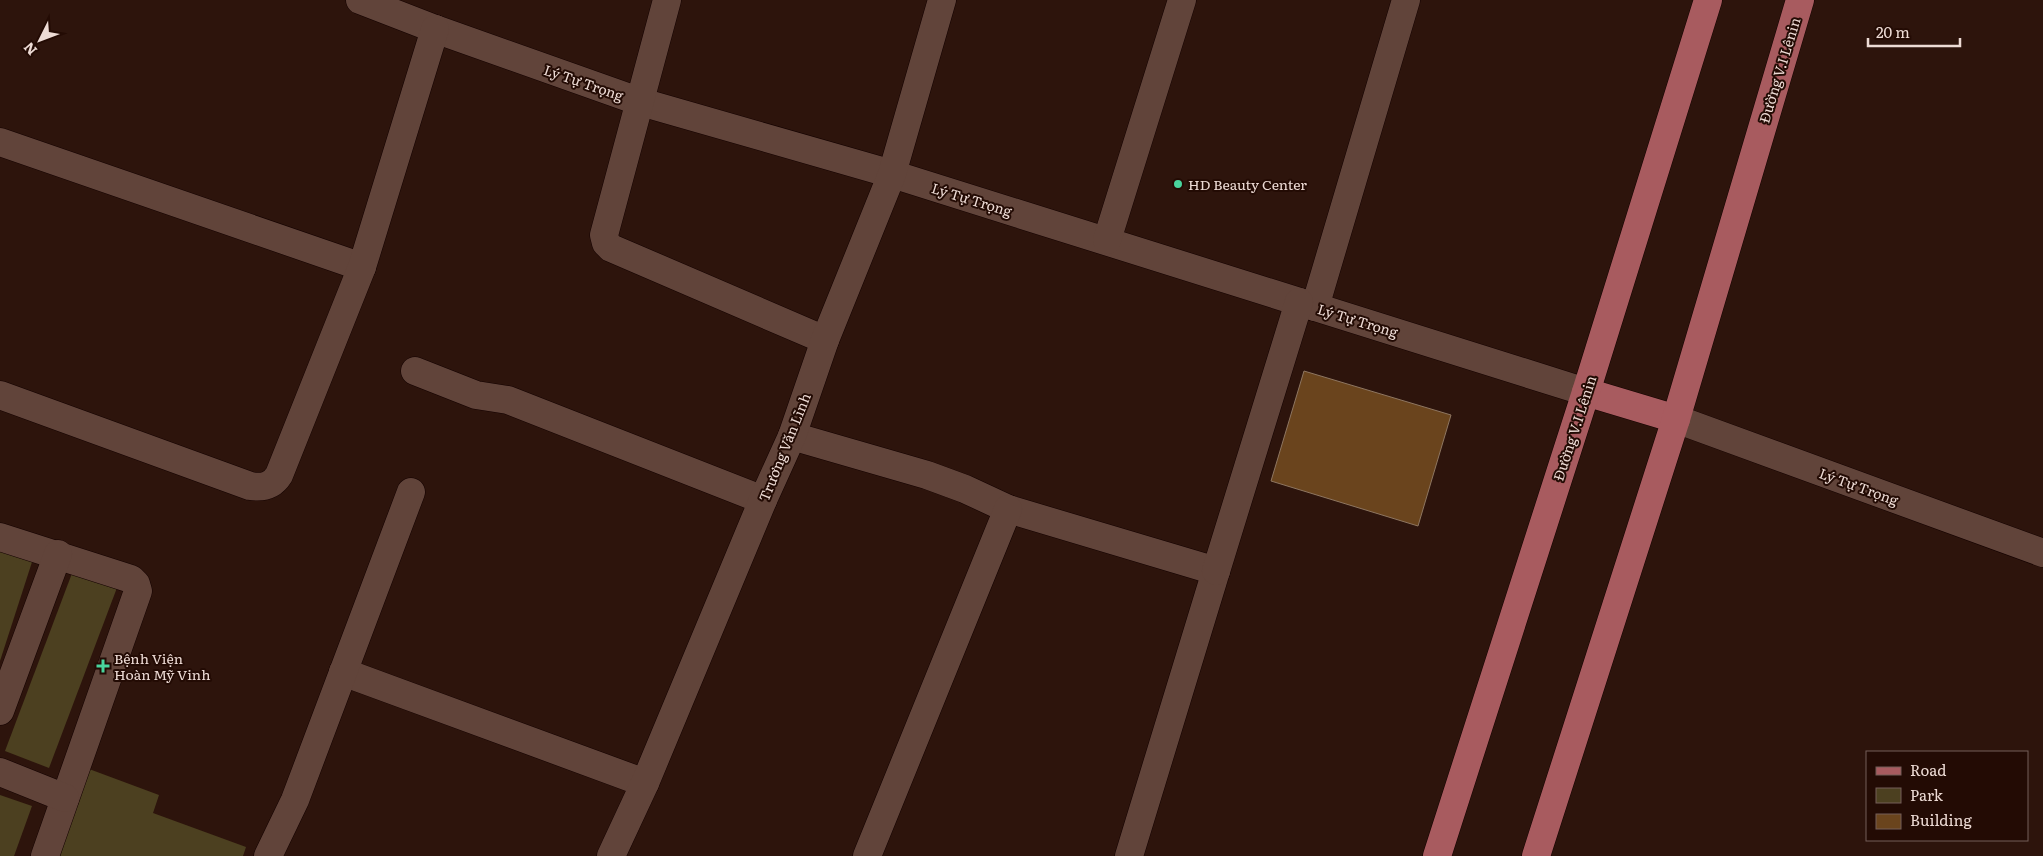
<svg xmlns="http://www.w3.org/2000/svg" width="2043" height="856" font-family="Literata,serif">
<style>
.green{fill:#4c4020}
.building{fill:#6a441d;stroke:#8e7661}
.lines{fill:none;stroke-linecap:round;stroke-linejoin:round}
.minor-casing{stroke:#140200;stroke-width:29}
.major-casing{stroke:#140200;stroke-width:29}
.minor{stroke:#61443a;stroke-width:28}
.major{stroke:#a85b5f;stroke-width:28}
.poi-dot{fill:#49d49d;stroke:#230b04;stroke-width:2}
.labels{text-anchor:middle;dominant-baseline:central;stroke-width:4;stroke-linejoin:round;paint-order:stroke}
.street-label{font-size:14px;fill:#eddbd5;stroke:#230b04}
.poi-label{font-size:14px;fill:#eddbd5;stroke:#230b04;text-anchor:start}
</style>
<rect width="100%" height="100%" fill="#2d140c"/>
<g class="green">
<polygon points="0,551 32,562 0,661"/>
<polygon points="74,568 118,585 49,768 5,751"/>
<polygon points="81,766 159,795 153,813 246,847 243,856 49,856"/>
<polygon points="0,795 32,806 14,856 0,856"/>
</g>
<polygon class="building" points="1304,371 1451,415 1418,526 1271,481"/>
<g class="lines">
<defs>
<g id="minor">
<polyline points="360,0 435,29 641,102 892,174 1586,392"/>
<polyline points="667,0 604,235 606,243 611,248 825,340"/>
<polyline points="0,142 362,267"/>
<polyline points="1107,240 1182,0"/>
<polyline points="1315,307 1406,0"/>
<polyline points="415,371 476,395 508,400 763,500"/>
<path d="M0,395L250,486C263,488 272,486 279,475L362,267L435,29"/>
<polyline points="1676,419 2043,553"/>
<polyline points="792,436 927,475 965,489 1008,509 1216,571 1129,856"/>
<polyline points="0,537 131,579 136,584 138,591 45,856"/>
<polyline points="1216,571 1299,302"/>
<polyline points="343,672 645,783"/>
<polyline points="0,711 58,554"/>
<polyline points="0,772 65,798"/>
<polyline points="268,856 295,800 411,492"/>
<polyline points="611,856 645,783 763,500 792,436 825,340 892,174 942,0"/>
<polyline points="867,856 1008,509"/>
</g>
<g id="major">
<polyline points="1586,392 1676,419"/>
<polyline points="1437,856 1586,392 1708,0"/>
<polyline points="1536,856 1676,419 1800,0"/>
</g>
</defs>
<use href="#minor" class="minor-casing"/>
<use href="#major" class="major-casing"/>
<use href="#minor" class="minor"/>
<use href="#major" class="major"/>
</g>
<g class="poi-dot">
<circle cx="1178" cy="184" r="5"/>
<path d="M100.5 658.5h5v5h5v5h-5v5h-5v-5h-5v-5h5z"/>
</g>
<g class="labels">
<g class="street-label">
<text transform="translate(1779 70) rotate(-73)">Đường V.I Lênin</text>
<text transform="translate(584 82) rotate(19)">Lý Tự Trọng</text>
<text transform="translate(972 199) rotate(17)">Lý Tự Trọng</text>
<text transform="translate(1358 320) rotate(17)">Lý Tự Trọng</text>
<text transform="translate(1574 428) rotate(-72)">Đường V.I Lênin</text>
<text transform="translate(784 447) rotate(-68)">Trương Văn Lĩnh</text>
<text transform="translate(1859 486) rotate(20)">Lý Tự Trọng</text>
</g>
<g class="poi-label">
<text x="1188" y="184">HD Beauty Center</text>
<text x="114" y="658">Bệnh Viện<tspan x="114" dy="16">Hoàn Mỹ Vinh</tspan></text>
</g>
</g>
<rect x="1866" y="751" width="162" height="90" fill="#230b04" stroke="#745e58"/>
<rect x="1876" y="767" width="25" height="8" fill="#a85b5f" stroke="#745e58"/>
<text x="1910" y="776" font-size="15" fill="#eddbd5">Road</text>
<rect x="1876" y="788" width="25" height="15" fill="#4c4020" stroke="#745e58"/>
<text x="1910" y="801" font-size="15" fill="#eddbd5">Park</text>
<rect x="1876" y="814" width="25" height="15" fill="#6a441d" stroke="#745e58"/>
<text x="1910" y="826" font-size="15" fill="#eddbd5">Building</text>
<g transform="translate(40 40) rotate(228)" stroke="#230b04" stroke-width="4" paint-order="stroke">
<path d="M0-4L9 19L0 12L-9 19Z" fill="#eddbd5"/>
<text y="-8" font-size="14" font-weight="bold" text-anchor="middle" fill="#eddbd5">N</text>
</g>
<path d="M1868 38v8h92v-8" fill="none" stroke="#eddbd5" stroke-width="2.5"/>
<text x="1876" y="38" font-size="15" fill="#eddbd5" stroke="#230b04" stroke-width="4" paint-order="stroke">20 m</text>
</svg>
